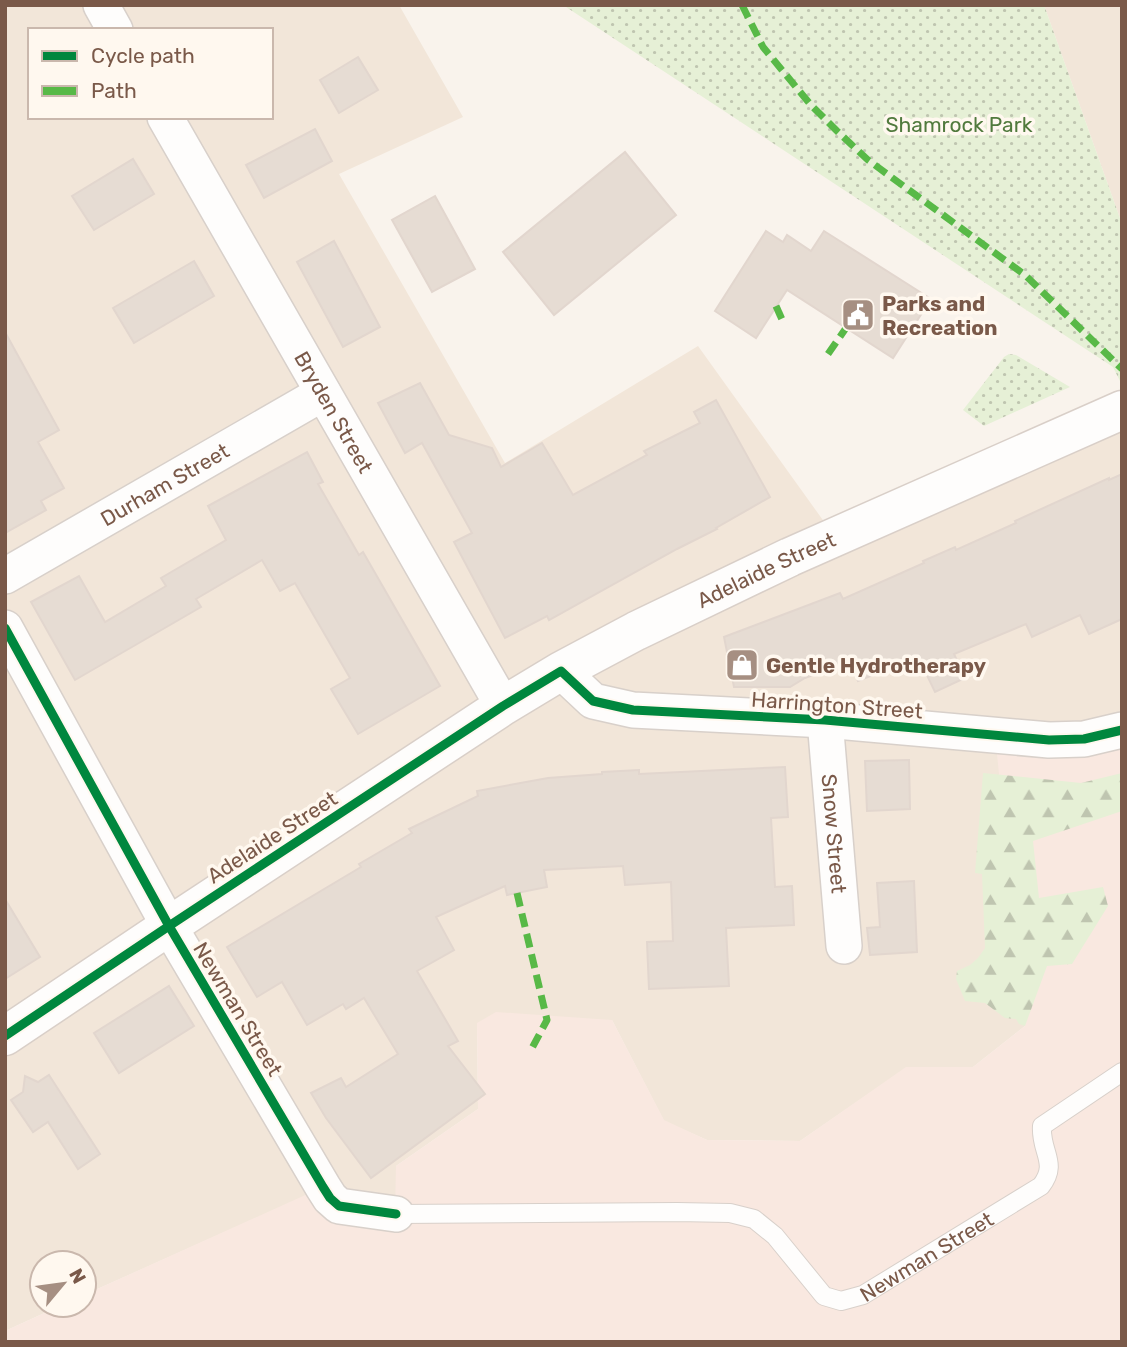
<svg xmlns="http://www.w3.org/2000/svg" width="1127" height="1347" font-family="Rubik,sans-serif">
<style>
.residential{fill:#f2e6d9;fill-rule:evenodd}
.commercial{fill:#f9e8e0}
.green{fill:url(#green-dots)}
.forest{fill:url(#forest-firs)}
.building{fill:#e6dcd3;stroke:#e2d6ce;stroke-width:2}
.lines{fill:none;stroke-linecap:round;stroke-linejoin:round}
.lane-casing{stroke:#d8d0ca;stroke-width:20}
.street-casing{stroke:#d8d0ca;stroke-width:38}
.secondary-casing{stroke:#d9cfc8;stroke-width:41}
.lane{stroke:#fefdfc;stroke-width:18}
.street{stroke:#fefdfc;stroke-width:35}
.secondary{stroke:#fefdfc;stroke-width:38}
.quiet{stroke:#58b947;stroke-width:7;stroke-dasharray:14 7;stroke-linecap:butt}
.cycleway-casing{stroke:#fff8ef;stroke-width:13}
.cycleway{stroke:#00873e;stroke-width:9}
.labels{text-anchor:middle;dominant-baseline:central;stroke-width:7;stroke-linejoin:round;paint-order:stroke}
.park-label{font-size:21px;fill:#517a3d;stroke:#fff8ef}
.poi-label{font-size:21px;font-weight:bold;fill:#7a5949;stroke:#fff8ef;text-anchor:start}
.street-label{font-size:21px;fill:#7a5949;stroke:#fff8ef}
</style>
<defs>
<pattern id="green-dots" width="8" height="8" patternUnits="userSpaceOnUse" patternTransform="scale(1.75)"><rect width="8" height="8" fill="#e6f0d6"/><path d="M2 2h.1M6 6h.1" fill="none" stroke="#bfc5b0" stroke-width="1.8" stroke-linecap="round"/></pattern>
<pattern id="forest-firs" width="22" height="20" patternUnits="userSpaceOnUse" patternTransform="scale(1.75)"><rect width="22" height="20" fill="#e6f0d6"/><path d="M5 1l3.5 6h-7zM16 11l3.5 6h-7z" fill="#bfc5b0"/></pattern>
</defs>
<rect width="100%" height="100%" fill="#f9f3ec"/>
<g class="residential">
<path d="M5,5H399L463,117L339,174L505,463L698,346L830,530L1122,409V730L1025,1026L973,1067L906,1068L800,1141L707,1140L664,1121L612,1020L477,1023L478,1109L396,1166V1214L323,1188L84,1295V1263H42V1305H62L5,1331ZM30,30H271V117H30Z"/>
<polygon points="1044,5 1122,5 1122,224"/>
</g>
<polygon class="commercial" points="1122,730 1122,1342 5,1342 5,1331 62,1305 84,1305 84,1295 323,1187 395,1214 396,1166 478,1109 477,1023 496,1012 612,1020 664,1120 707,1140 800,1141 906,1067 973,1067 1025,1026 995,735"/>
<g class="green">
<polygon points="563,5 1044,5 1122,224 1122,385 1113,367"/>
<polygon points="1009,354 1016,355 1070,387 984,426 963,410 1004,357"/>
</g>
<polygon class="forest" points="983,773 1081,783 1122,773 1122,811 1033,841 1039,898 1103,887 1108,906 1072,964 1047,966 1025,1026 1019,1024 1016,1019 1005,1018 985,1003 965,1001 956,979 957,971 970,965 978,958 985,948 982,874 975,873"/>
<g class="building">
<polygon points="358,57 378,90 339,113 320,80"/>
<polygon points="315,129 332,161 264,198 246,165"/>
<polygon points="625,152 676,215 554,315 503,252"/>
<polygon points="133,159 154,194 94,230 72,196"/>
<polygon points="435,196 475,269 432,292 392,220"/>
<polygon points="766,231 783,242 787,235 811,251 824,231 931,299 893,358 787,290 756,338 715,311"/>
<polygon points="334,241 380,327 343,347 297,262"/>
<polygon points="194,261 214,296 134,343 113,308"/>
<polygon points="5,332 59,430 38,442 64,488 41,501 46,510 5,533"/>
<polygon points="420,383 449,435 492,448 501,467 542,443 573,495 647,455 644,451 700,423 694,412 716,400 770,497 716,528 717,529 677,549 549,620 547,616 505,638 454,542 472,533 422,443 405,453 378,403"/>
<polygon points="307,452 323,482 318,484 359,555 363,552 440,686 358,734 331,689 350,678 295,583 280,591 262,560 196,599 201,607 75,680 31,602 79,576 105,622 166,586 161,578 226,540 208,506"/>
<polygon points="1122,474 1122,619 1089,634 1080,615 1032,637 1026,624 954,654 965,678 935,692 924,669 917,672 911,660 858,681 850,661 805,678 790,687 734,687 724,637 840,593 843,599 924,563 923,561 955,547 956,550 1016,523 1015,521 1109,478 1109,480"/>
<polygon points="909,760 910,809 867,811 865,761"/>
<polygon points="785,767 788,817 771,818 775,887 792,886 794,925 726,928 729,986 649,989 647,942 673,941 671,882 625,885 623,866 544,870 547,887 507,895 505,886 436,917 454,950 417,971 458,1041 448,1046 485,1094 371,1178 326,1118 311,1093 341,1078 346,1087 398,1054 364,998 346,1009 343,1004 307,1025 282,982 257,997 227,947 361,867 359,864 412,833 409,829 478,796 477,791 548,778 602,774 602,772 639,770 639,774"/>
<polygon points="914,881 917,952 870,955 867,928 880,927 877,883"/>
<polygon points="5,899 40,957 5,979"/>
<polygon points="169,986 194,1026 119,1073 94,1033"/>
<polygon points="49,1075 100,1154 78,1169 48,1122 33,1132 11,1100 23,1092 25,1076 38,1082"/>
</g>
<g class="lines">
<defs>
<g id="lane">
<path id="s1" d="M396,1214L677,1212L730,1213L754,1219L775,1236L824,1296L841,1301L863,1295L1041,1186C1059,1163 1040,1152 1042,1126L1122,1072"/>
</g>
<g id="street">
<polyline points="101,5 115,30"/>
<path id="s2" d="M165,117L503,706"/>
<path id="s3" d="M5,576L323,393"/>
<polyline points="5,628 169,926 323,1187 330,1198 339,1206 396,1214"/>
<polyline points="561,671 593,701 633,710 825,720 1049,740 1084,739 1122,730"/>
<path id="s4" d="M825,720L844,946"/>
</g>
<g id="secondary">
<path id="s5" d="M5,1036L169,926L503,706L561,671L636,631L790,557L1122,410"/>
</g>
</defs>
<use href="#lane" class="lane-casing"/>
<use href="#street" class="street-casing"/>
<use href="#secondary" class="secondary-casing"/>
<use href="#lane" class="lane"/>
<use href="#street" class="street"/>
<use href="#secondary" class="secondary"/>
<g class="quiet">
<polyline points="742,5 763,47 810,104 837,131 868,160 1025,275 1122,369"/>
<polyline points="776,306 784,324"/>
<polyline points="828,354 846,328"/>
<polyline points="517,893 547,1020 531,1050"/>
</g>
<defs>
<g id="cycleway">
<polyline points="5,628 169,926 323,1187 330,1198 339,1206 396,1214"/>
<polyline points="5,1036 169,926 503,706 561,671 593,701 633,710 825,720 1049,740 1084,739 1122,730"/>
</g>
</defs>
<use href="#cycleway" class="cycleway-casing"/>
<use href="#cycleway" class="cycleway"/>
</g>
<defs>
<symbol id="civic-square" viewBox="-11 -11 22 22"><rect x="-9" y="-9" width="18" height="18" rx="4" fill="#a68f82" stroke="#fff8ef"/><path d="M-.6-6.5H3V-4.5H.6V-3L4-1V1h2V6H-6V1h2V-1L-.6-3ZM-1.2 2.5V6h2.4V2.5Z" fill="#fff"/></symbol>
<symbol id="shop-square" viewBox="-11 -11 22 22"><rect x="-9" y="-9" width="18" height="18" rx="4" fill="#a68f82" stroke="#fff8ef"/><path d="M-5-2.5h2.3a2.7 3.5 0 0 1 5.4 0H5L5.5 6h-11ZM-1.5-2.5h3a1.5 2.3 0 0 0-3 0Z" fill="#fff"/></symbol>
</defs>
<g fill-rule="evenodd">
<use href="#civic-square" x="839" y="296" width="38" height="38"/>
<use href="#shop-square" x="723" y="646" width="38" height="38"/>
</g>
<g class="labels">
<g class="park-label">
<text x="959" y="124">Shamrock Park</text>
</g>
<g class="poi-label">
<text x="882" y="303">Parks and<tspan x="882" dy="24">Recreation</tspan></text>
<text x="766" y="665">Gentle Hydrotherapy</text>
</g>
<g class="street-label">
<text stroke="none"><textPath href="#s2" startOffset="340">Bryden Street</textPath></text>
<text stroke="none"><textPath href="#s3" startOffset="184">Durham Street</textPath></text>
<text stroke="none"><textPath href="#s5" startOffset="894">Adelaide Street</textPath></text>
<text transform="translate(837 705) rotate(4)">Harrington Street</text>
<text stroke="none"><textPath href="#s4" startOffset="114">Snow Street</textPath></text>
<text transform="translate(272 837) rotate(-33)">Adelaide Street</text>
<text transform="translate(238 1009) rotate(59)">Newman Street</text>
<text stroke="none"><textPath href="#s1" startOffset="578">Newman Street</textPath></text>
</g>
</g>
<rect width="1127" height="1347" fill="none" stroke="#7a5949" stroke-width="14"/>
<rect x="28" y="28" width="245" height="91" fill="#fff8ef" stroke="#cab8ad" stroke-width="2"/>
<rect x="42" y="51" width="35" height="10" fill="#00873e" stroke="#cab8ad" stroke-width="2"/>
<text x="91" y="63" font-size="21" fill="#7a5949">Cycle path</text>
<rect x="42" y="86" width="35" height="10" fill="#58b947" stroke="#cab8ad" stroke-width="2"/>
<text x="91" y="98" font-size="21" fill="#7a5949">Path</text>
<g transform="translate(63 1284) rotate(61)"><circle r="33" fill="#fff8ef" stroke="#cab8ad" stroke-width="2"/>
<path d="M0-5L12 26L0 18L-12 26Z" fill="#a68f82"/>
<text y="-10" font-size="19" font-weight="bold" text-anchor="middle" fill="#7a5949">N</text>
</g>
</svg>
